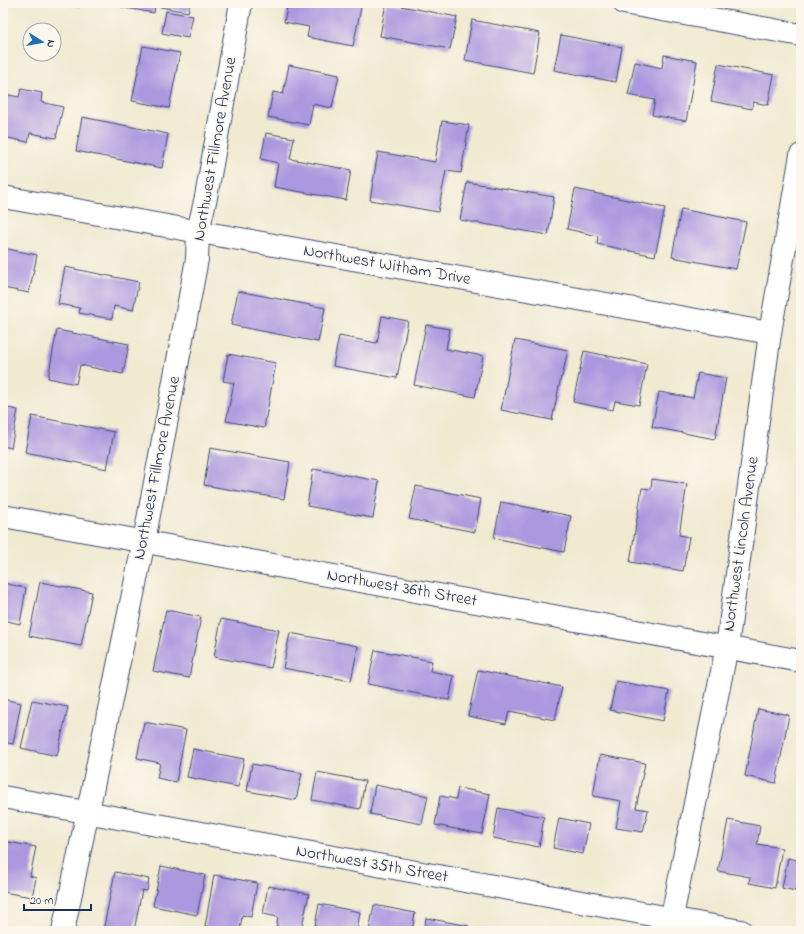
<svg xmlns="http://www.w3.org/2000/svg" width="804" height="934" font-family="'Indie Flower',sans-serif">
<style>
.building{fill:#ab99df}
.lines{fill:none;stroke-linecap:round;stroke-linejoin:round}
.minor-casing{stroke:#3b4b6f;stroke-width:24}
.tertiary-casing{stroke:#3b4b6f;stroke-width:24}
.minor{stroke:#fff;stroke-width:22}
.tertiary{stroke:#fff;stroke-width:22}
.labels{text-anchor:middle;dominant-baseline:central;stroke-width:3.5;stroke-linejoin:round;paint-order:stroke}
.street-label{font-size:17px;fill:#1b2f5e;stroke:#fbf7ec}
</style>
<rect width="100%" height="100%" fill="#fbf7ec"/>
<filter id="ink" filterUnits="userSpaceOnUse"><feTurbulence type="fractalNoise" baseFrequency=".025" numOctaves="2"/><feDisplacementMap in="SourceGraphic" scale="8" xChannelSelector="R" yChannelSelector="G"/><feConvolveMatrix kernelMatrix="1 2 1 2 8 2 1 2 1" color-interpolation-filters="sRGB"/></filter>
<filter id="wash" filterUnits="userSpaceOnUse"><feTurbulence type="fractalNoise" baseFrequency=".012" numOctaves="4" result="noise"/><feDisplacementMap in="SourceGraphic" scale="16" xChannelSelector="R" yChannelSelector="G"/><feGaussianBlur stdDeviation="0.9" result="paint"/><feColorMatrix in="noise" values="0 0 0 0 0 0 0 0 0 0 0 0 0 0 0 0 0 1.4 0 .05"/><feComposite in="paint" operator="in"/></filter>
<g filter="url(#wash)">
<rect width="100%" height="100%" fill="#f0ead1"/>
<g id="blocks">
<g class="building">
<polygon points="64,3 80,3 80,7"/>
<polygon points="121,3 190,3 188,12 155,6 154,13 121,7"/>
<polygon points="288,3 362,3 353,46 307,37 309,27 284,22"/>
<polygon points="386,3 457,17 450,49 380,36"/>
<polygon points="166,11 193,16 188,38 162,33"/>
<polygon points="472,20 540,33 533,73 465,60"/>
<polygon points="561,35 622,47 616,82 554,70"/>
<polygon points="143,46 180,53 169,108 132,101"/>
<polygon points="664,55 697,61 686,121 652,115 655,100 628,95 635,62 662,68"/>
<polygon points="718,64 774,75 768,105 753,102 752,109 711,101"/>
<polygon points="289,65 339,75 332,108 313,104 309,125 268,117 273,92 283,94"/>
<polygon points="21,89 42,93 41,102 63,107 56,138 30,133 28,142 3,137 3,94 19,97"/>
<polygon points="82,117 168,134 162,168 76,151"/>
<polygon points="442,121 469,125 461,173 446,171 438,212 370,200 378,152 435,162"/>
<polygon points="266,133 294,138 290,159 351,170 346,200 274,187 278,163 261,159"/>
<polygon points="467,182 554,197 548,235 460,220"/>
<polygon points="575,189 665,208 655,256 597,244 598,236 567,229"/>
<polygon points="681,209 746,222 736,269 672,257"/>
<polygon points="3,248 37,255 29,293 3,288"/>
<polygon points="65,267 139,282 133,310 114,306 112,319 79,313 80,308 58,304"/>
<polygon points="238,291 325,308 318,342 231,325"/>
<polygon points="382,316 408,321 397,378 333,366 339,336 377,343"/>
<polygon points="426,325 450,329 446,349 483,356 475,397 414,385"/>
<polygon points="57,330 129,344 123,374 80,365 76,384 48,378"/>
<polygon points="515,340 568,350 562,377 561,377 552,420 501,410"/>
<polygon points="584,351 647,364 639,405 615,401 613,410 573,402"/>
<polygon points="228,354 276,363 264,428 226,421 234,383 223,381"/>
<polygon points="698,373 726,378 715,439 652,427 659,392 693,398"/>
<polygon points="3,407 18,410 11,448 3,446"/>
<polygon points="32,416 114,432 107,469 25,452"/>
<polygon points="210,448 290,462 284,499 204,485"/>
<polygon points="313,469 379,481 373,518 307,506"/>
<polygon points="652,479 687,484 679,535 689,537 683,571 630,562 642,488 651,489"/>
<polygon points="416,486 481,499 475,532 409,519"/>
<polygon points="501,502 571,516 564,552 494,538"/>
<polygon points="40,582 92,592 81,646 29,636"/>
<polygon points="3,583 26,588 20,624 3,620"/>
<polygon points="166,610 201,617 189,678 153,671"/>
<polygon points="221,619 279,630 271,668 214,657"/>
<polygon points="290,633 358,646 351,681 283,668"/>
<polygon points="375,650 432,661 430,671 454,676 449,700 368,684"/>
<polygon points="478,670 562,687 555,720 509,711 506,724 468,716"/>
<polygon points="616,681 669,691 663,721 610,710"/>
<polygon points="3,699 21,703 13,744 3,742"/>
<polygon points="32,700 68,707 57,756 21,748"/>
<polygon points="758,709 789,715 776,783 745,776"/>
<polygon points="144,722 186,730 176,782 157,778 160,763 137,758"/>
<polygon points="193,749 244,759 238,787 187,777"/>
<polygon points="600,755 645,763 636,808 648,810 643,832 616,828 621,801 593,796"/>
<polygon points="252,764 302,773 296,800 247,791"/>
<polygon points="317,772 365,781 360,809 312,800"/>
<polygon points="375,785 428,796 422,824 370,814"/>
<polygon points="458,788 490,794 482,834 435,825 440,796 456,799"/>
<polygon points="498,808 544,817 539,847 493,838"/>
<polygon points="559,818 589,824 583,854 553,848"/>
<polygon points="728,820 760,826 757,844 782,848 775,888 749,883 750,877 718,871"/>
<polygon points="8,842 36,847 30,876 36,878 32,897 3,892 3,865"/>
<polygon points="788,858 801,861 801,892 782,888"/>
<polygon points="161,866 205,875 197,915 153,906"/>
<polygon points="115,872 149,879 147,891 142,890 134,931 103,931"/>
<polygon points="214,875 257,883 251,917 242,915 240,931 205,926"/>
<polygon points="268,886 309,894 301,931 289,931 276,929 278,917 263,914"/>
<polygon points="319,904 360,912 357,931 314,931"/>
<polygon points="374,905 415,913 412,931 369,931"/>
<polygon points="426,918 469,926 468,931 424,931"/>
</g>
</g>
</g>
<g filter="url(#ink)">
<use href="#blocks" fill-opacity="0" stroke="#3b4b6f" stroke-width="1"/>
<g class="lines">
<defs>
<g id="minor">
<polyline points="624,3 801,35"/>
<polyline points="3,197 770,333"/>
<polyline points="3,797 741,931"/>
<polyline points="63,931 144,541 197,259 198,231 206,197 241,3"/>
<polyline points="669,931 727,647 770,333 801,155"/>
</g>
<polyline id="tertiary" points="3,516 801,661"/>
</defs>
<use href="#minor" class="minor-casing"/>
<use href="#tertiary" class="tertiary-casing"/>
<use href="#minor" class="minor"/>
<use href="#tertiary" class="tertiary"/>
</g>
</g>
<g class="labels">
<g class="street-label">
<text transform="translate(215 149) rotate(-80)">Northwest Fillmore Avenue</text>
<text transform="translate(387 265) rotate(10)">Northwest Witham Drive</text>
<text transform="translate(157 468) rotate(-79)">Northwest Fillmore Avenue</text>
<text transform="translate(741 544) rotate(-82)">Northwest Lincoln Avenue</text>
<text transform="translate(402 588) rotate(10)">Northwest 36th Street</text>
<text transform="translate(372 864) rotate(10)">Northwest 35th Street</text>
</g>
</g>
<rect width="804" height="934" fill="none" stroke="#fbf7ec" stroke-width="16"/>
<g transform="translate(42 42) rotate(101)"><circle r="19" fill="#fbf7ec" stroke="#a1a7b3"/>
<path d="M0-3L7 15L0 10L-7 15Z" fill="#1f6fb2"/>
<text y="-6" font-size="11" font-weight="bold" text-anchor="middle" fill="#1b2f5e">N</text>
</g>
<path d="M24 904v6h67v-6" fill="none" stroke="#1b2f5e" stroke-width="2"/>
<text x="30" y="904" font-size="12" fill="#1b2f5e" stroke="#fbf7ec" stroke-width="3" paint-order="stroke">20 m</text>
</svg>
